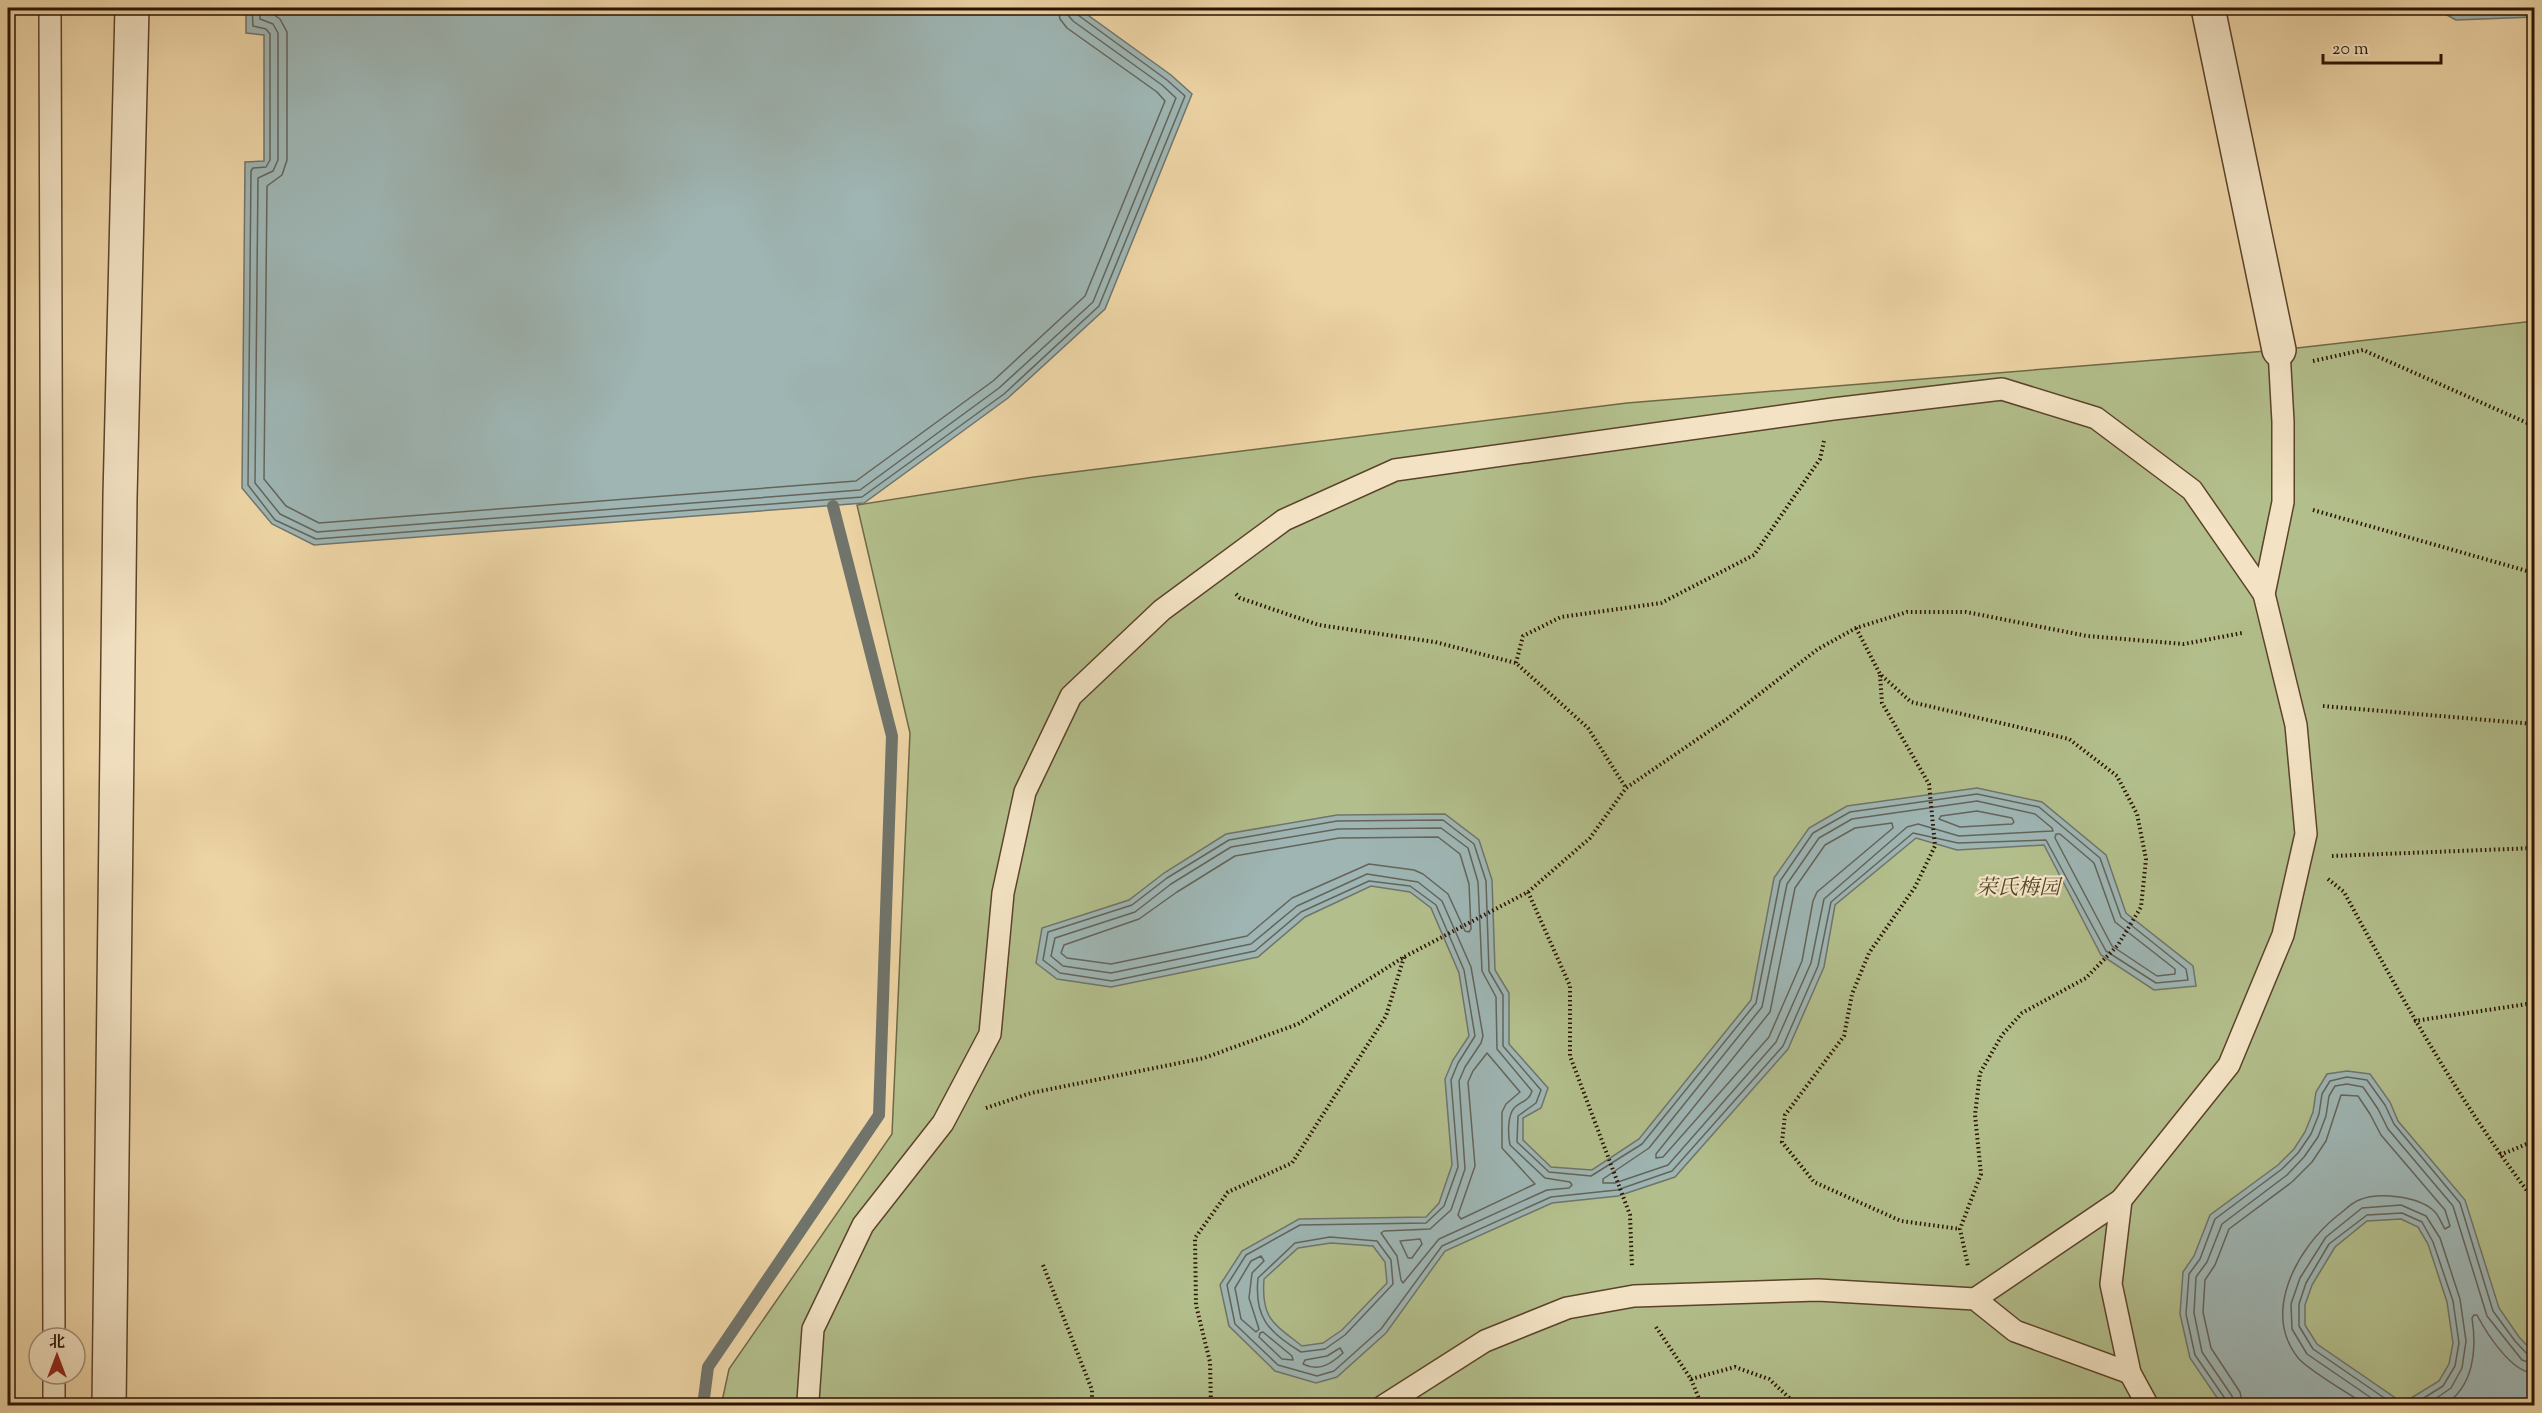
<svg xmlns="http://www.w3.org/2000/svg" width="2542" height="1413" font-family="'Sorts Mill Goudy','Noto Serif SC',serif">
<style>
.green{fill:#b2be8b;stroke:#6e6846;stroke-width:1.5}
.water{fill:#9eb5b3;stroke:#70746b;stroke-width:1.5;fill-rule:evenodd}
.lines{fill:none;stroke-linecap:round;stroke-linejoin:round}
.shore{stroke:#64645a;stroke-width:1.5}
.stream{stroke:#70746b;stroke-width:12}
.lane-casing{stroke:#5b4329;stroke-width:24}
.street-casing{stroke:#5b4329;stroke-width:36}
.path{stroke:#2a1300;stroke-width:4;stroke-dasharray:1.5 3;stroke-linecap:butt}
.lane{stroke:#f3e3c4;stroke-width:21}
.street{stroke:#f3e3c4;stroke-width:33}
.labels{text-anchor:middle;dominant-baseline:central;stroke-width:4.5;stroke-linejoin:round;paint-order:stroke}
.park-label{font-size:21px;font-style:italic;fill:#53462a;stroke:#f3e3c4}
</style>
<rect width="100%" height="100%" fill="#edd4a5"/>
<filter id="stains"><feTurbulence type="fractalNoise" baseFrequency=".00333" numOctaves="4"/><feColorMatrix values="0 0 0 0 .2 0 0 0 0 .09 0 0 0 0 .02 0 0 0 .5 -.17"/></filter>
<radialGradient id="worn" r=".72"><stop offset=".6" stop-color="#630" stop-opacity="0"/><stop offset="1" stop-color="#630" stop-opacity=".3"/></radialGradient>
<polygon class="green" points="2534,321 2534,1405 721,1406 729,1369 892,1134 910,733 857,505 1034,477 1627,403 2279,350"/>
<g class="water">
<polygon points="246,8 1078,8 1171,75 1192,94 1105,309 1008,398 864,503 314,545 272,524 242,488 245,162 264,161 264,35 246,33"/>
<polygon points="2434,8 2534,8 2534,17 2456,20"/>
<path d="M1977,788L2042,802L2106,855L2126,913L2193,966L2196,986L2154,990L2101,955L2044,845L1957,850L1916,838L1835,905L1824,967L1788,1049L1675,1177L1618,1196L1552,1203L1445,1251L1386,1333L1337,1377L1316,1383L1275,1371L1229,1326L1220,1285L1242,1251L1299,1219L1426,1217L1439,1203L1452,1165L1445,1079L1453,1060L1469,1036L1459,973L1431,908L1410,892L1371,886L1305,917L1258,957L1111,987L1057,979L1036,963L1042,928L1129,900L1164,873L1226,834L1337,815L1445,814L1479,840L1492,880L1495,970L1509,993V1044L1548,1088L1541,1108L1523,1118V1140L1551,1167L1592,1170L1639,1139L1751,1000L1774,878L1809,828L1847,806ZM1331,1243L1373,1246L1385,1262L1387,1283L1342,1330L1323,1343L1302,1346C1273,1323 1261,1319 1264,1279L1298,1248Z"/>
<path d="M2347,1071L2370,1074L2390,1102L2398,1121L2465,1200L2499,1308L2519,1337L2534,1353V1405H2222L2190,1358L2180,1314L2183,1272L2194,1256L2210,1215L2278,1165L2294,1149L2305,1132L2313,1112L2316,1092L2327,1074ZM2401,1219L2418,1227L2428,1244L2447,1302L2453,1343L2449,1364L2439,1381L2403,1403L2317,1344L2305,1325V1305L2312,1285L2335,1247L2367,1221Z"/>
</g>
<g class="lines">
<g class="shore">
<polyline points="252,8 253,26 266,29 270,34 270,160 266,167 253,168 251,171 248,485 275,520 316,539 862,497 1004,394 1099,306 1185,96 1167,80 1078,15 1075,8"/>
<polyline points="260,8 260,19 273,24 278,33 278,160 273,171 258,178 255,483 280,514 317,532 860,490 999,388 1093,302 1176,98 1162,85 1073,21 1068,15 1067,8"/>
<polyline points="269,8 270,12 280,19 287,32 287,160 282,175 267,186 264,479 286,506 319,523 856,481 993,381 1085,296 1165,101 1157,92 1067,28 1060,19 1058,8"/>
<polyline points="2446,8 2458,14 2534,12"/>
<polygon points="1977,794 2039,807 2100,858 2121,917 2186,969 2188,980 2156,983 2106,951 2046,840 1958,843 1913,833 1831,902 1818,966 1783,1046 1672,1171 1617,1190 1551,1197 1442,1246 1381,1329 1334,1371 1317,1376 1278,1365 1235,1324 1227,1285 1246,1255 1300,1225 1426,1223 1444,1206 1458,1167 1451,1080 1458,1063 1475,1036 1464,970 1436,905 1410,886 1369,881 1301,912 1255,951 1112,981 1060,973 1043,960 1048,932 1132,905 1167,878 1229,840 1337,821 1443,820 1474,844 1486,881 1489,971 1503,995 1503,1046 1541,1090 1536,1103 1518,1116 1517,1142 1549,1172 1591,1176 1642,1144 1756,1003 1780,881 1813,833 1850,812"/>
<polygon points="1977,801 2035,814 2052,828 2053,831 1959,836 1918,824 1907,827 1824,899 1811,963 1776,1042 1668,1165 1615,1183 1603,1183 1603,1179 1649,1148 1762,1007 1787,884 1819,838 1852,819"/>
<polygon points="1977,811 2012,818 2014,822 2012,824 1960,827 1939,819 1941,816"/>
<polygon points="1892,823 1893,828 1817,892 1813,901 1802,961 1769,1037 1663,1157 1656,1158 1656,1154 1770,1012 1795,888 1825,845 1855,828"/>
<path d="M1441,828L1468,848L1478,882L1482,971L1496,997L1497,1049L1532,1091C1529,1101 1522,1101 1515,1107C1507,1115 1508,1135 1510,1145L1545,1178L1570,1182L1572,1185L1569,1188L1547,1190L1439,1239L1403,1283L1401,1280L1397,1256L1381,1233L1384,1231L1430,1229L1451,1210L1465,1169L1459,1081L1465,1067L1481,1043L1483,1036L1471,967L1442,901L1418,882L1367,874L1297,906L1251,944L1111,973L1063,966L1051,956L1055,938L1135,912L1171,884L1231,847L1338,829Z"/>
<polygon points="2056,834 2060,834 2094,863 2115,922 2175,969 2175,974 2157,976 2112,946 2055,838"/>
<polygon points="1438,837 1460,854 1469,884 1471,929 1469,932 1465,931 1448,894 1423,874 1414,870 1369,864 1292,898 1247,936 1111,964 1067,958 1061,953 1064,945 1139,919 1177,892 1235,856 1339,838"/>
<polygon points="1487,1053 1520,1092 1506,1104 1502,1112 1502,1148 1535,1184 1461,1219 1458,1215 1475,1166 1468,1082 1473,1071"/>
<path d="M1330,1237L1377,1241L1391,1260L1393,1284L1345,1335L1325,1349L1301,1352C1268,1332 1254,1317 1258,1278L1295,1243Z"/>
<polygon points="1420,1239 1422,1244 1412,1258 1408,1258 1400,1241"/>
<polygon points="1261,1256 1264,1261 1252,1273 1249,1298 1259,1329 1256,1332 1241,1319 1235,1288 1251,1261"/>
<polygon points="1260,1333 1263,1332 1292,1356 1293,1360 1282,1359 1259,1337"/>
<path d="M1340,1348L1343,1353C1331,1364 1319,1372 1303,1364L1305,1360L1327,1356Z"/>
<polyline points="2227,1406 2226,1400 2195,1355 2186,1314 2189,1274 2200,1259 2215,1219 2282,1169 2298,1153 2311,1134 2319,1114 2322,1094 2330,1081 2347,1077 2367,1080 2385,1105 2394,1124 2460,1203 2493,1311 2515,1341 2528,1355 2534,1357"/>
<polyline points="2234,1406 2232,1396 2202,1352 2194,1313 2196,1277 2207,1262 2222,1224 2287,1175 2304,1157 2318,1137 2326,1116 2329,1096 2335,1086 2347,1084 2363,1087 2378,1109 2388,1129 2453,1206 2487,1316 2522,1360 2534,1364"/>
<path d="M2243,1406L2240,1392L2211,1348L2203,1312L2205,1280L2215,1265L2229,1229L2292,1182L2312,1162L2326,1141L2341,1095L2358,1096L2370,1114L2381,1135L2445,1210L2450,1226L2445,1229C2441,1223 2439,1215 2433,1210C2417,1196 2378,1192 2359,1200C2351,1203 2344,1211 2337,1216C2297,1248 2261,1313 2299,1359C2311,1372 2350,1394 2367,1406"/>
<polyline points="2383,1406 2307,1354 2292,1329 2291,1304 2300,1278 2326,1237 2362,1208 2401,1205 2426,1216 2440,1238 2460,1299 2466,1341 2462,1368 2451,1388 2425,1406"/>
<polyline points="2396,1406 2313,1349 2299,1326 2299,1304 2306,1283 2329,1244 2367,1215 2402,1213 2422,1222 2433,1242 2453,1301 2459,1343 2455,1366 2443,1386 2411,1406"/>
<path d="M2443,1406C2474,1387 2477,1350 2472,1318L2474,1315H2477C2487,1334 2512,1373 2534,1373"/>
</g>
<polyline class="stream" points="703,1406 708,1367 879,1115 892,736 833,506"/>
<defs>
<g id="lane">
<polyline points="50,8 54,1338"/>
<polyline points="1975,1299 2121,1200"/>
<polyline points="54,1374 54,1406"/>
<polyline points="810,1406 808,1401 813,1329 863,1225 943,1123 990,1034 1003,893 1025,792 1071,696 1162,610 1284,520 1395,470 1833,409 2002,389 2096,418 2192,490 2264,594"/>
<polyline points="1383,1406 1485,1341 1567,1308 1634,1296 1818,1290 1975,1299 2015,1331 2130,1373"/>
<polyline points="2148,1406 2130,1373 2111,1284 2121,1200 2229,1065 2283,935 2306,834 2296,725 2264,594 2283,502 2283,422 2279,350"/>
</g>
<g id="street">
<polyline points="2208,8 2279,350"/>
<polyline points="109,1406 120,497 132,8"/>
</g>
</defs>
<use href="#lane" class="lane-casing"/>
<use href="#street" class="street-casing"/>
<g class="path">
<polyline points="2313,361 2363,350 2534,426"/>
<polyline points="2313,510 2534,573"/>
<polyline points="1236,594 1240,598 1319,625 1435,642 1516,663 1588,728 1626,788"/>
<polyline points="1856,628 1880,674 1911,702 2069,739 2117,776 2137,814 2146,859 2141,907 2118,945 2086,978 2022,1013 2002,1035 1980,1073 1975,1115 1981,1174 1960,1229 1968,1266"/>
<polyline points="1516,663 1523,636 1561,617 1661,603 1754,555 1820,459 1824,441"/>
<polyline points="1880,675 1882,703 1929,784 1935,846 1915,887 1869,953 1852,994 1844,1036 1785,1115 1782,1142 1814,1182 1901,1221 1960,1229"/>
<polyline points="2323,706 2534,724"/>
<polyline points="2332,856 2534,848"/>
<path d="M2328,879L2344,892C2402,999 2460,1103 2534,1200"/>
<polyline points="1528,892 1570,986 1570,1056 1630,1215 1632,1267"/>
<polyline points="2414,1021 2534,1003"/>
<polyline points="986,1108 1031,1093 1204,1058 1298,1024 1404,957 1528,892 1590,838 1626,788 1727,719 1818,649 1856,628 1907,612 1966,612 2087,636 2184,644 2242,633"/>
<polyline points="2500,1155 2534,1141"/>
<polyline points="1043,1265 1092,1390 1092,1406"/>
<polyline points="1656,1327 1691,1379 1702,1406"/>
<polyline points="1691,1379 1735,1367 1769,1379 1798,1406"/>
<polyline points="1211,1406 1210,1362 1196,1305 1195,1238 1228,1192 1292,1163 1386,1016 1404,957"/>
</g>
<use href="#lane" class="lane"/>
<use href="#street" class="street"/>
</g>
<g class="labels">
<g class="park-label">
<text x="2018" y="889">荣氏梅园</text>
</g>
</g>
<rect width="2542" height="1413" fill="none" stroke="#edd4a5" stroke-width="30"/>
<rect x="9" y="9" width="2524" height="1395" fill="none" stroke="#2a1300" stroke-width="3"/>
<rect x="15" y="15" width="2512" height="1383" fill="none" stroke="#2a1300" stroke-width="1.5"/>
<g transform="translate(57 1356)"><circle r="28" fill="#f3e3c4" stroke="#a39076" stroke-width="1.5"/>
<path d="M0-4.5L10 22L0 15L-10 22Z" fill="#8f2418"/>
<text y="-9" font-size="16" font-weight="bold" text-anchor="middle" fill="#2a1300">北</text>
</g>
<path d="M2323 54v9h118v-9" fill="none" stroke="#2a1300" stroke-width="3"/>
<text x="2332" y="54" font-size="18" fill="#2a1300" stroke="#f3e3c4" stroke-width="4.5" paint-order="stroke">20 m</text>
<rect width="100%" height="100%" filter="url(#stains)"/>
<rect width="100%" height="100%" fill="url(#worn)"/>
</svg>
